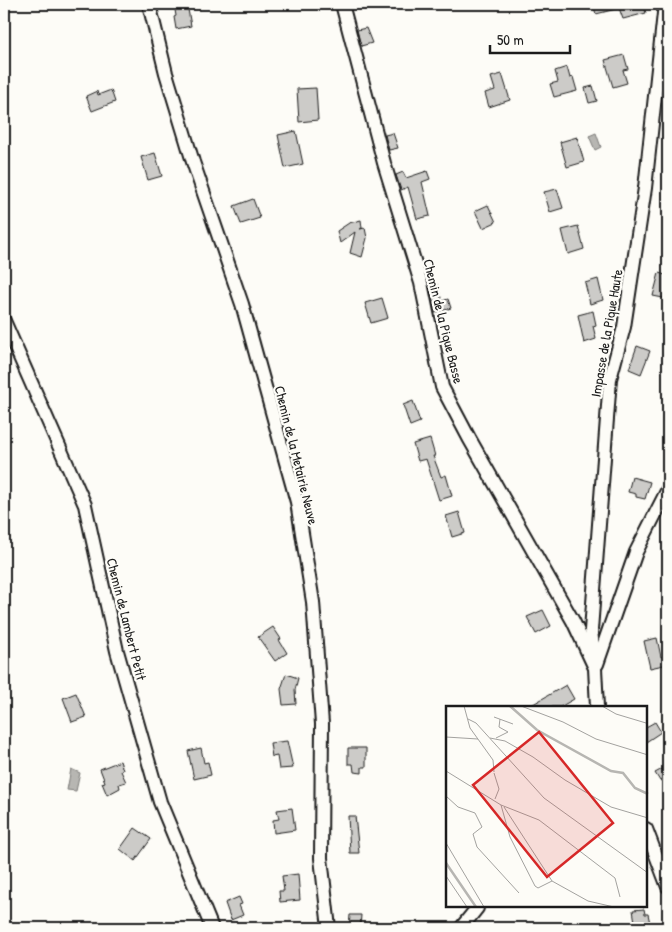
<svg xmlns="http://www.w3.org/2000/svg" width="672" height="932" font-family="'Patrick Hand',sans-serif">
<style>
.water{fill:#b7b6b2;stroke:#797876}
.building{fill:#cccbc8;stroke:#1c1c1c}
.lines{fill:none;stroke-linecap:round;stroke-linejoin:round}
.minor-casing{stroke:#1c1c1c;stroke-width:16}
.minor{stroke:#fdfcf7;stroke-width:12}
.labels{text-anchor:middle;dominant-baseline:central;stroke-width:4.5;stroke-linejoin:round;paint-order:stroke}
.street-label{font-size:14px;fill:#1c1c1c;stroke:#fdfcf7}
.inset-river{fill:none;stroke:#b7b6b2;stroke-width:2.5}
.inset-road{fill:none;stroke:#a3a29f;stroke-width:1}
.view{fill:#d62828;fill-opacity:0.15;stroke:#d62828;stroke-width:2.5}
.inset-edge{fill:none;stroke:#1c1c1c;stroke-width:2.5}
</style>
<rect width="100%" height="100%" fill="#fdfcf7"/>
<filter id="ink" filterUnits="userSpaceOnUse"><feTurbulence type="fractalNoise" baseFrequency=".02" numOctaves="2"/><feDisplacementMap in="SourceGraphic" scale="10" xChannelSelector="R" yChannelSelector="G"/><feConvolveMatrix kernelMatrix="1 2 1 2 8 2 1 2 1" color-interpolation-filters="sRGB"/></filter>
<g filter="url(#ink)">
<g class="water">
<polygon points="596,133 601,147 595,150 589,136"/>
<polygon points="71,769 80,773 76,791 67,790"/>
</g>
<g class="building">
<polygon points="174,4 187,4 191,26 176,29 174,17 176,16"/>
<polygon points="593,4 624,4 624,7 596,14"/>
<polygon points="637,4 643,4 646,13 623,19 619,8"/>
<polygon points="366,28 372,43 361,46 357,30"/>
<polygon points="624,55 628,69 623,70 627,83 613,87 605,60"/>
<polygon points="567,67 570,78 573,77 577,91 554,97 550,84 558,82 555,71"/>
<polygon points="502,74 510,100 489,107 485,93 495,90 491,77"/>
<polygon points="593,86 597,101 589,103 585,88"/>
<polygon points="316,88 318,120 299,122 297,89"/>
<polygon points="111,90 115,102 92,111 86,96 97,91 98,95"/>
<polygon points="296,131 303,164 285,168 278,135"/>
<polygon points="393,133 398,148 389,150 385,135"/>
<polygon points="577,137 584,162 567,167 560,142"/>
<polygon points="155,153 162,176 148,180 141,157"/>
<polygon points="427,171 430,179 422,182 430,216 417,219 408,187 401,190 396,175 403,172 406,178"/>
<polygon points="557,189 563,208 550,212 544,192"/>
<polygon points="253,199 260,218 241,224 234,206"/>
<polygon points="488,205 496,222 483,228 475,211"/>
<polygon points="361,220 362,228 360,229 365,228 367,238 362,257 350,253 355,232 340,243 337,231 349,223"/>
<polygon points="578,226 584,249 568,254 562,230"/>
<polygon points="659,273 668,276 668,299 653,296"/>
<polygon points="598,279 603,300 590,304 585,283"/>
<polygon points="437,284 442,301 448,299 451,308 435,313 430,286"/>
<polygon points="382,298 388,318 371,323 365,303"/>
<polygon points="593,311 596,325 593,326 596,339 584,343 578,315"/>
<polygon points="637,346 650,351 641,374 629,369"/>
<polygon points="413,401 420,422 410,426 403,405"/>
<polygon points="430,439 435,456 433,456 441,477 446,475 452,496 439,500 426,459 418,461 413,444"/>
<polygon points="632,477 650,482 645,499 636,497 636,494 628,492"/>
<polygon points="459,512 465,533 452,537 446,516"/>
<polygon points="543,610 551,626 536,634 527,617"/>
<polygon points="273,627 281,639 279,640 287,653 275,661 258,637"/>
<polygon points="657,638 661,657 668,655 668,664 650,668 644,641"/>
<polygon points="286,674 298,678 295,690 296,704 283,705 281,689"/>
<polygon points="566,685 574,699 560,707 528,707"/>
<polygon points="76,693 86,717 72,722 63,698"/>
<polygon points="655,722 661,732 646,742 646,727"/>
<polygon points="287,741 293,768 279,769 277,756 272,757 270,743"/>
<polygon points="201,748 204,763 208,762 211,775 194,779 188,751"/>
<polygon points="348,748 366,748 366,767 362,767 362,773 354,772 353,764 348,764"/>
<polygon points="120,761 123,770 121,771 126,782 119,784 120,788 107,795 102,783 105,782 100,769"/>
<polygon points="668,766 668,777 660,781 655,773"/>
<polygon points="292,808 295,830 274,833 273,820 279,819 277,810"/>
<polygon points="348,816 355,816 359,853 350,853"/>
<polygon points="135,828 151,839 135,861 120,849"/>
<polygon points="298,874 300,900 280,902 279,891 284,891 282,876"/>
<polygon points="239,897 242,904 239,905 243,915 231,920 225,903"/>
<polygon points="644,909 645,914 648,914 651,928 636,928 633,910"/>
<polygon points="350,915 361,915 360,928 349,928"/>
</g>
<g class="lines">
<defs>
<g id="minor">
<polyline points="149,4 166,73 193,162 242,304 297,502 313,602 322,724 321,858 329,928"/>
<polyline points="342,4 384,163 421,283 442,387 469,438 573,621 595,668 597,707"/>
<polyline points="4,321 85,505 117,651 160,802 212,928"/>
<polyline points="594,658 591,630 610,379 624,327 645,188 665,4"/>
<polyline points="597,664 636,552 668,489"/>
<polyline points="646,829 668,887"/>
<polyline points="461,928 477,908"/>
</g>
</defs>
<use href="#minor" class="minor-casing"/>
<use href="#minor" class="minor"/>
</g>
</g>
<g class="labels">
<g class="street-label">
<text transform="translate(444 321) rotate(76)">Chemin de la Pique Basse</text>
<text transform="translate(606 333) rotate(-80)">Impasse de la Pique Haute</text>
<text transform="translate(297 455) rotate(76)">Chemin de la Metairie Neuve</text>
<text transform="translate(127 619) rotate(76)">Chemin de Lambert Petit</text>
</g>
</g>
<g transform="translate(446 706)">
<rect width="201" height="201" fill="#fdfcf7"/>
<path class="inset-river" d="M64,0L91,24L165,65L177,67L189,82L202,88M0,157L30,201"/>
<path class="inset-road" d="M18,0L24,22L47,54L48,66M75,0L117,16L150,33L202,49M156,0L170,8L200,17M48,11L67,18M22,13L30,17L98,92L202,167M0,31L32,33M44,32L59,35L87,51L119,74L165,101L202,112M50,32L62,26L53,21L54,13M0,65L55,99L93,114L169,172L174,191M48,67L53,83L49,93M0,90L12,101L29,107L36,121L27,128L31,141L73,187M55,99L64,131L89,180L92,182L106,175L142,195L168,201M58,101L106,175M0,137L38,201M0,170L21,201"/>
<path class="view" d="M93,26L167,117L101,171L27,79Z"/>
<rect width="201" height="201" class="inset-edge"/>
</g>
<rect width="672" height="932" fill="none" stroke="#fdfcf7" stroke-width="20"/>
<rect x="10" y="10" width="652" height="912" fill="none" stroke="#1c1c1c" stroke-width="2" filter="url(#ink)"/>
<path d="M490 45v8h80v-8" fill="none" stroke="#1c1c1c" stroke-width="2.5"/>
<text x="497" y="45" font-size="15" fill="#1c1c1c" stroke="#fdfcf7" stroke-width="4" paint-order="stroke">50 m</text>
</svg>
